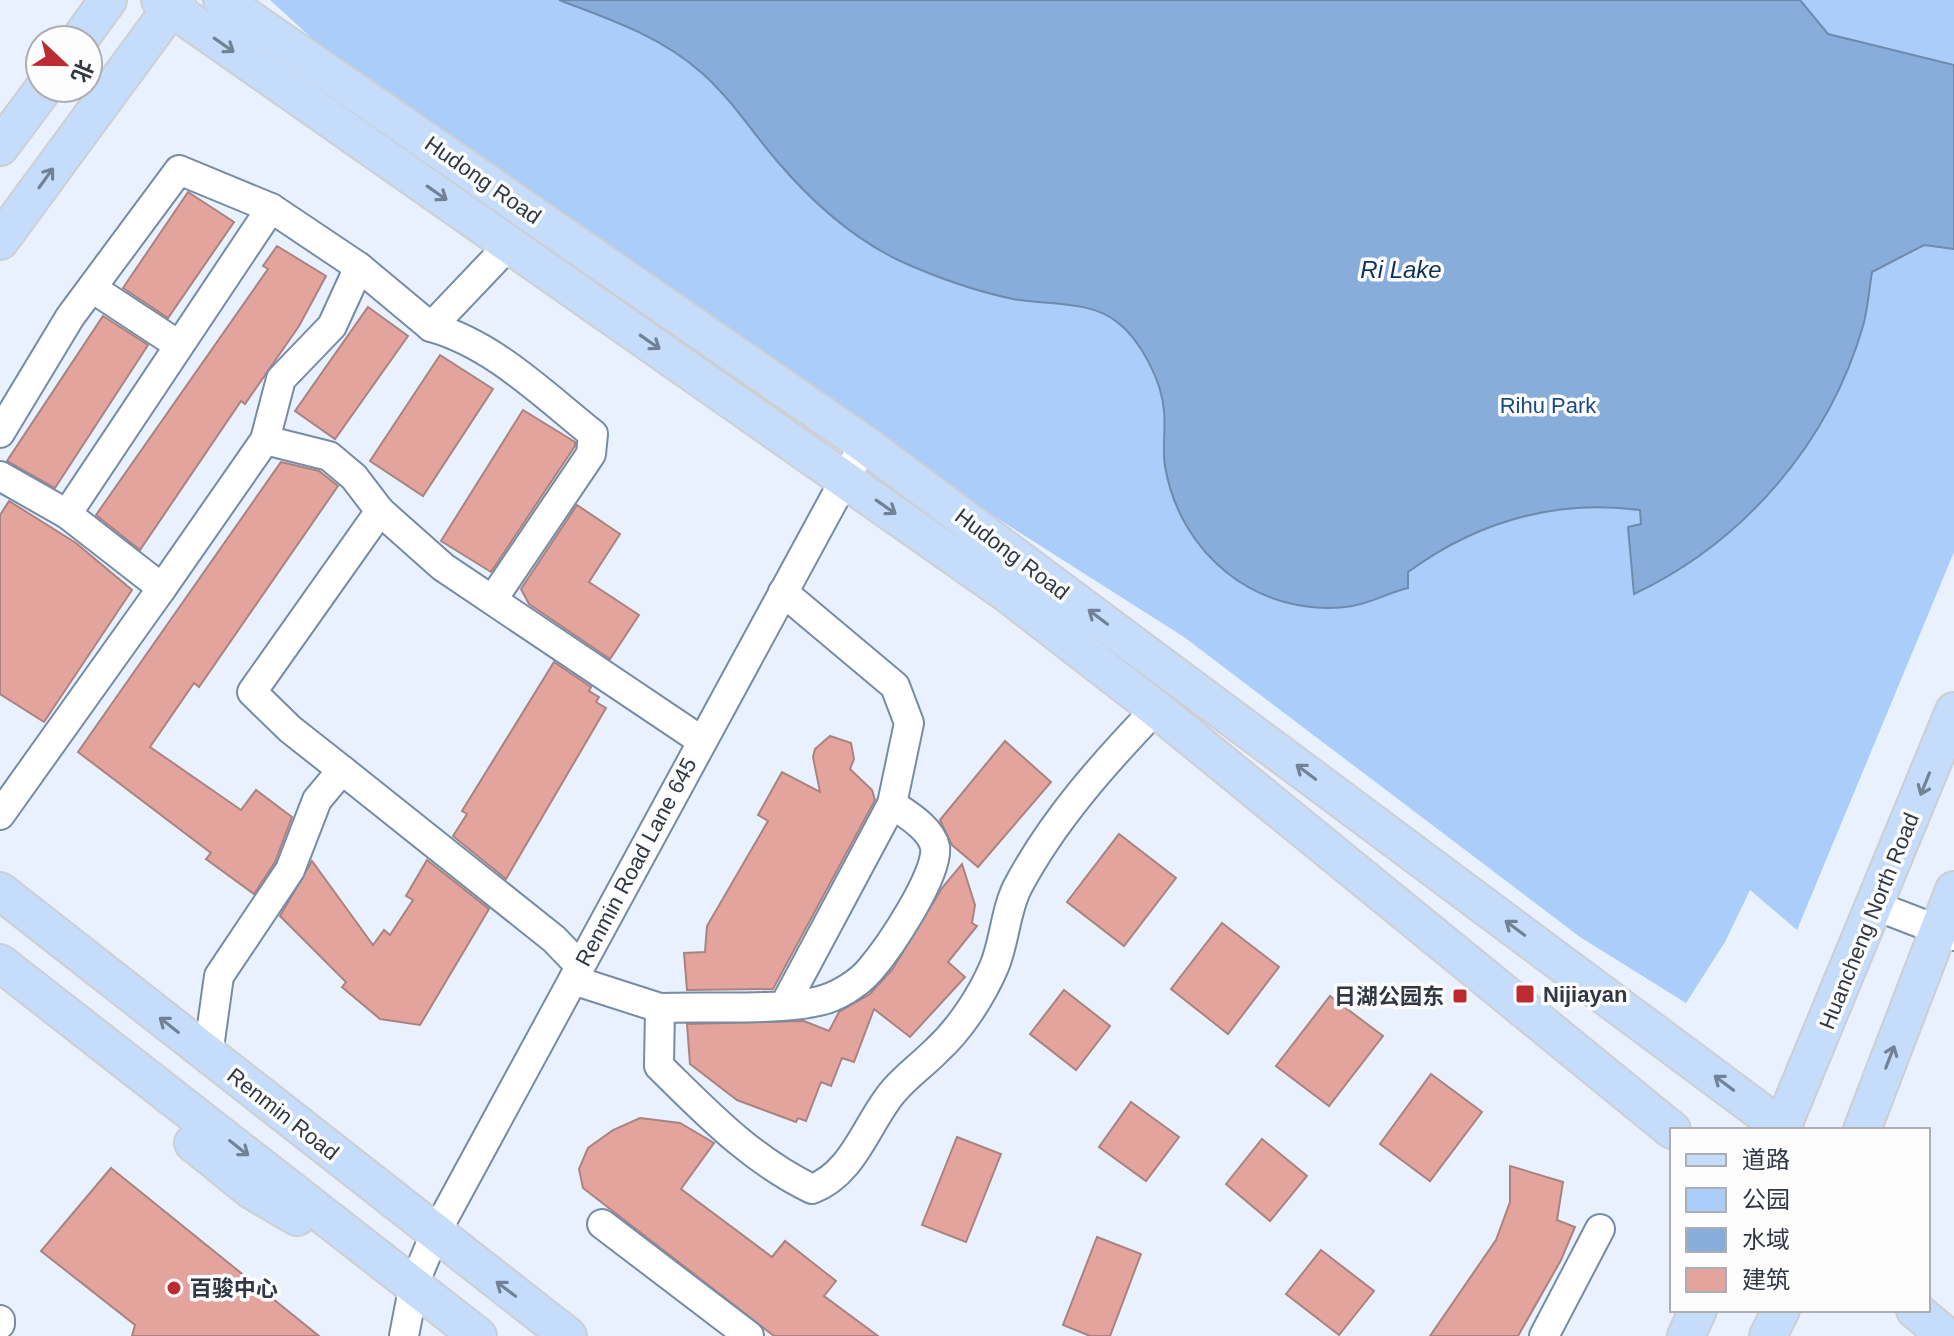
<svg xmlns="http://www.w3.org/2000/svg" width="1954" height="1336" font-family="Helvetica,'Noto Sans SC',sans-serif">
<style>
.green{fill:#aacdf9}
.water{fill:#89adda;stroke:#6e8aad;stroke-width:2}
.building{fill:#e4a49e;stroke:#a98380;stroke-width:2}
.lines{fill:none;stroke-linecap:round;stroke-linejoin:round}
.minor-casing{stroke:#768ba6;stroke-width:32}
.major-casing{stroke:#cdcfd2;stroke-width:40}
.minor{stroke:#fff;stroke-width:28}
.major{stroke:#c5dcfa;stroke-width:36}
.oneway{stroke:#728296}
.poi-dot{fill:#bb2b30;stroke:#fdfdfd;stroke-width:3}
.labels{text-anchor:middle;dominant-baseline:central;stroke-width:7;stroke-linejoin:round;paint-order:stroke}
.street-label{font-size:22px;fill:#2f3844;stroke:#fdfdfd}
.park-label{font-size:22px;fill:#1a4a82;stroke:#fdfdfd}
.poi-label{font-size:22px;font-weight:bold;fill:#2f3844;stroke:#fdfdfd;text-anchor:start}
.water-label{font-size:24px;font-style:italic;fill:#0c315b;stroke:#fdfdfd}
</style>
<rect width="100%" height="100%" fill="#e8f1fd"/>
<polygon class="green" points="270,0 1954,0 1954,552 1797,930 1750,890 1725,942 1686,1003 1580,937 1184,637 989,513 780,363 573,230 341,65"/>
<path class="water" d="M559,0H1800L1828,34L1954,65V249L1924,245L1872,272C1869,289 1868,309 1863,326C1829,443 1744,542 1634,594L1628,527L1641,524L1640,510C1554,499 1478,521 1408,572V588C1386,593 1369,605 1345,607C1257,616 1180,555 1165,466C1162,448 1166,429 1164,411C1162,382 1141,340 1117,322C1090,300 1046,305 1013,299C975,291 933,276 898,260C851,237 811,201 777,161C752,132 732,100 703,74C662,37 610,19 559,0Z"/>
<g class="building">
<polygon points="188,192 234,222 168,318 123,288"/>
<polygon points="277,246 326,276 299,326 245,404 241,401 140,550 96,515 268,269 263,266"/>
<polygon points="368,307 408,336 335,439 295,411"/>
<polygon points="103,316 148,345 55,488 7,461"/>
<polygon points="440,355 493,389 423,496 370,461"/>
<polygon points="523,410 575,442 575,446 491,572 441,541"/>
<polygon points="281,462 319,471 338,486 199,687 194,683 150,747 241,810 256,790 292,817 275,862 254,894 206,859 211,853 78,752"/>
<polygon points="9,501 76,543 132,590 44,722 0,694 0,515"/>
<polygon points="577,505 620,534 589,582 639,615 610,659 529,604 521,589"/>
<polygon points="554,662 591,687 589,691 599,697 596,702 606,708 506,879 453,836 467,814 462,811"/>
<polygon points="830,736 851,743 854,759 850,769 872,790 875,800 773,989 687,990 684,953 705,952 707,926 768,821 758,815 782,772 820,792 813,757 815,749"/>
<polygon points="1005,741 1051,782 978,867 952,845 940,820"/>
<polygon points="1119,834 1176,878 1124,946 1067,902"/>
<polygon points="427,860 489,909 420,1025 380,1019 342,987 346,982 280,916 312,861 373,945 384,930 390,935 413,900 406,896"/>
<polygon points="962,864 975,905 972,923 977,926 948,962 965,977 910,1037 874,1009 854,1062 842,1058 831,1086 821,1082 806,1121 798,1118 796,1122 737,1100 690,1064 687,1024 804,1021 829,1031 839,1012 870,994 892,970 942,888"/>
<polygon points="1222,923 1279,967 1228,1034 1171,989"/>
<polygon points="1064,990 1110,1026 1076,1070 1030,1034"/>
<polygon points="1330,996 1383,1036 1329,1106 1276,1066"/>
<polygon points="1431,1074 1482,1112 1430,1181 1380,1144"/>
<polygon points="1131,1102 1179,1137 1146,1181 1099,1147"/>
<polygon points="640,1118 680,1123 714,1143 681,1189 772,1257 785,1241 836,1281 824,1296 878,1336 774,1336 583,1188 579,1169 588,1148 613,1130"/>
<polygon points="957,1137 1001,1154 966,1242 922,1225"/>
<polygon points="1262,1139 1307,1176 1270,1221 1226,1184"/>
<polygon points="1510,1166 1563,1182 1557,1220 1575,1227 1561,1260 1518,1336 1430,1336 1496,1240 1510,1202"/>
<polygon points="111,1168 319,1336 132,1336 135,1325 41,1251"/>
<polygon points="1097,1237 1141,1254 1110,1336 1090,1336 1063,1325"/>
<polygon points="1321,1250 1374,1291 1339,1335 1286,1294"/>
</g>
<g class="lines">
<defs>
<g id="minor">
<polyline points="271,208 359,267 431,327 510,244"/>
<polyline points="92,288 177,344"/>
<path d="M431,327C493,344 544,395 593,434L591,454L493,599"/>
<polyline points="0,433 70,317 179,170 271,208 67,514"/>
<polyline points="265,440 281,379 332,326 359,267"/>
<polyline points="0,476 67,514 162,588 0,815"/>
<polyline points="162,588 265,440 329,456 354,477 380,511 443,567 702,741"/>
<polyline points="783,592 895,686 909,723 892,804"/>
<polyline points="342,770 554,939 580,966"/>
<polyline points="1876,906 1954,936"/>
<path d="M573,980L660,1008L659,1066C707,1113 750,1159 812,1189C853,1174 866,1125 892,1093C905,1077 921,1066 936,1051C960,1029 981,997 994,967C1005,941 1005,911 1018,886C1053,820 1105,762 1156,709"/>
<path d="M660,1008C705,1006 777,1011 819,1001C837,997 858,984 870,970C889,948 939,874 935,847C931,828 906,814 892,804L785,1004"/>
<polyline points="208,1055 219,976 290,870 317,800 342,770 290,729 252,692 380,511"/>
<polyline points="602,1224 749,1336"/>
<polyline points="0,1320 0,1324"/>
<polyline points="404,1336 414,1284 435,1234 864,444"/>
<polyline points="1544,1336 1600,1229"/>
</g>
<g id="major">
<polyline points="160,0 1005,592 1156,709 1672,1130"/>
<polyline points="222,0 864,444 1785,1130"/>
<polyline points="79,40 108,0"/>
<polyline points="0,147 44,88"/>
<polyline points="0,241 177,0"/>
<polyline points="0,891 568,1336"/>
<polyline points="0,963 478,1336"/>
<polyline points="1781,1130 1954,711"/>
<polyline points="1862,1130 1954,890"/>
<polyline points="193,1143 251,1190 297,1217"/>
<polyline points="1915,1310 1946,1336"/>
<polyline points="1686,1336 1698,1310"/>
<polyline points="1768,1336 1781,1310"/>
</g>
</defs>
<use href="#minor" class="minor-casing"/>
<use href="#major" class="major-casing"/>
<use href="#minor" class="minor"/>
<use href="#major" class="major"/>
</g>
<defs><path id="oneway-shaft" d="M-6 0H5M1.5-3L5.5 0L1.5 3" fill="none" stroke-width="1.6" stroke-linecap="round" stroke-linejoin="round" transform="scale(2)"/></defs>
<g class="oneway">
<use href="#oneway-shaft" transform="translate(224 45) rotate(35)"/>
<use href="#oneway-shaft" transform="translate(46 178) rotate(-54)"/>
<use href="#oneway-shaft" transform="translate(437 193) rotate(35)"/>
<use href="#oneway-shaft" transform="translate(650 342) rotate(35)"/>
<use href="#oneway-shaft" transform="translate(886 507) rotate(35)"/>
<use href="#oneway-shaft" transform="translate(1098 617) rotate(-143)"/>
<use href="#oneway-shaft" transform="translate(1306 772) rotate(-143)"/>
<use href="#oneway-shaft" transform="translate(1925 784) rotate(112)"/>
<use href="#oneway-shaft" transform="translate(1515 928) rotate(-143)"/>
<use href="#oneway-shaft" transform="translate(169 1025) rotate(-142)"/>
<use href="#oneway-shaft" transform="translate(1890 1057) rotate(-69)"/>
<use href="#oneway-shaft" transform="translate(1724 1083) rotate(-143)"/>
<use href="#oneway-shaft" transform="translate(239 1148) rotate(38)"/>
<use href="#oneway-shaft" transform="translate(506 1289) rotate(-143)"/>
</g>
<g class="poi-dot">
<rect x="1515" y="984" width="20" height="20" rx="4"/>
<rect x="1452" y="988" width="16" height="16" rx="4"/>
<circle cx="174" cy="1288" r="8"/>
</g>
<g class="labels">
<g class="street-label">
<text transform="translate(483 180) rotate(35)">Hudong Road</text>
<text transform="translate(1012 554) rotate(37)">Hudong Road</text>
<text transform="translate(636 862) rotate(-62)">Renmin Road Lane 645</text>
<text transform="translate(1869 921) rotate(-68)">Huancheng North Road</text>
<text transform="translate(283 1114) rotate(38)">Renmin Road</text>
</g>
<g class="park-label">
<text x="1548" y="405">Rihu Park</text>
</g>
<g class="poi-label">
<text x="1543" y="994">Nijiayan</text>
<text x="1444" y="996" text-anchor="end">日湖公园东</text>
<text x="190" y="1288">百骏中心</text>
</g>
<g class="water-label">
<text x="1401" y="269">Ri Lake</text>
</g>
</g>
<rect x="1670" y="1128" width="260" height="184" fill="#fdfdfd" stroke="#abaeb3" stroke-width="2"/>
<rect x="1686" y="1154" width="40" height="12" fill="#c5dcfa" stroke="#abaeb3" stroke-width="2"/>
<text x="1742" y="1168" font-size="24" fill="#2f3844">道路</text>
<rect x="1686" y="1188" width="40" height="24" fill="#aacdf9" stroke="#abaeb3" stroke-width="2"/>
<text x="1742" y="1208" font-size="24" fill="#2f3844">公园</text>
<rect x="1686" y="1228" width="40" height="24" fill="#89adda" stroke="#abaeb3" stroke-width="2"/>
<text x="1742" y="1248" font-size="24" fill="#2f3844">水域</text>
<rect x="1686" y="1268" width="40" height="24" fill="#e4a49e" stroke="#abaeb3" stroke-width="2"/>
<text x="1742" y="1288" font-size="24" fill="#2f3844">建筑</text>
<g transform="translate(64 64) rotate(112)"><circle r="38" fill="#fdfdfd" stroke="#abaeb3" stroke-width="2"/>
<path d="M0-6L14 30L0 20L-14 30Z" fill="#bb2b30"/>
<text y="-12" font-size="22" font-weight="bold" text-anchor="middle" fill="#2f3844">北</text>
</g>
</svg>
